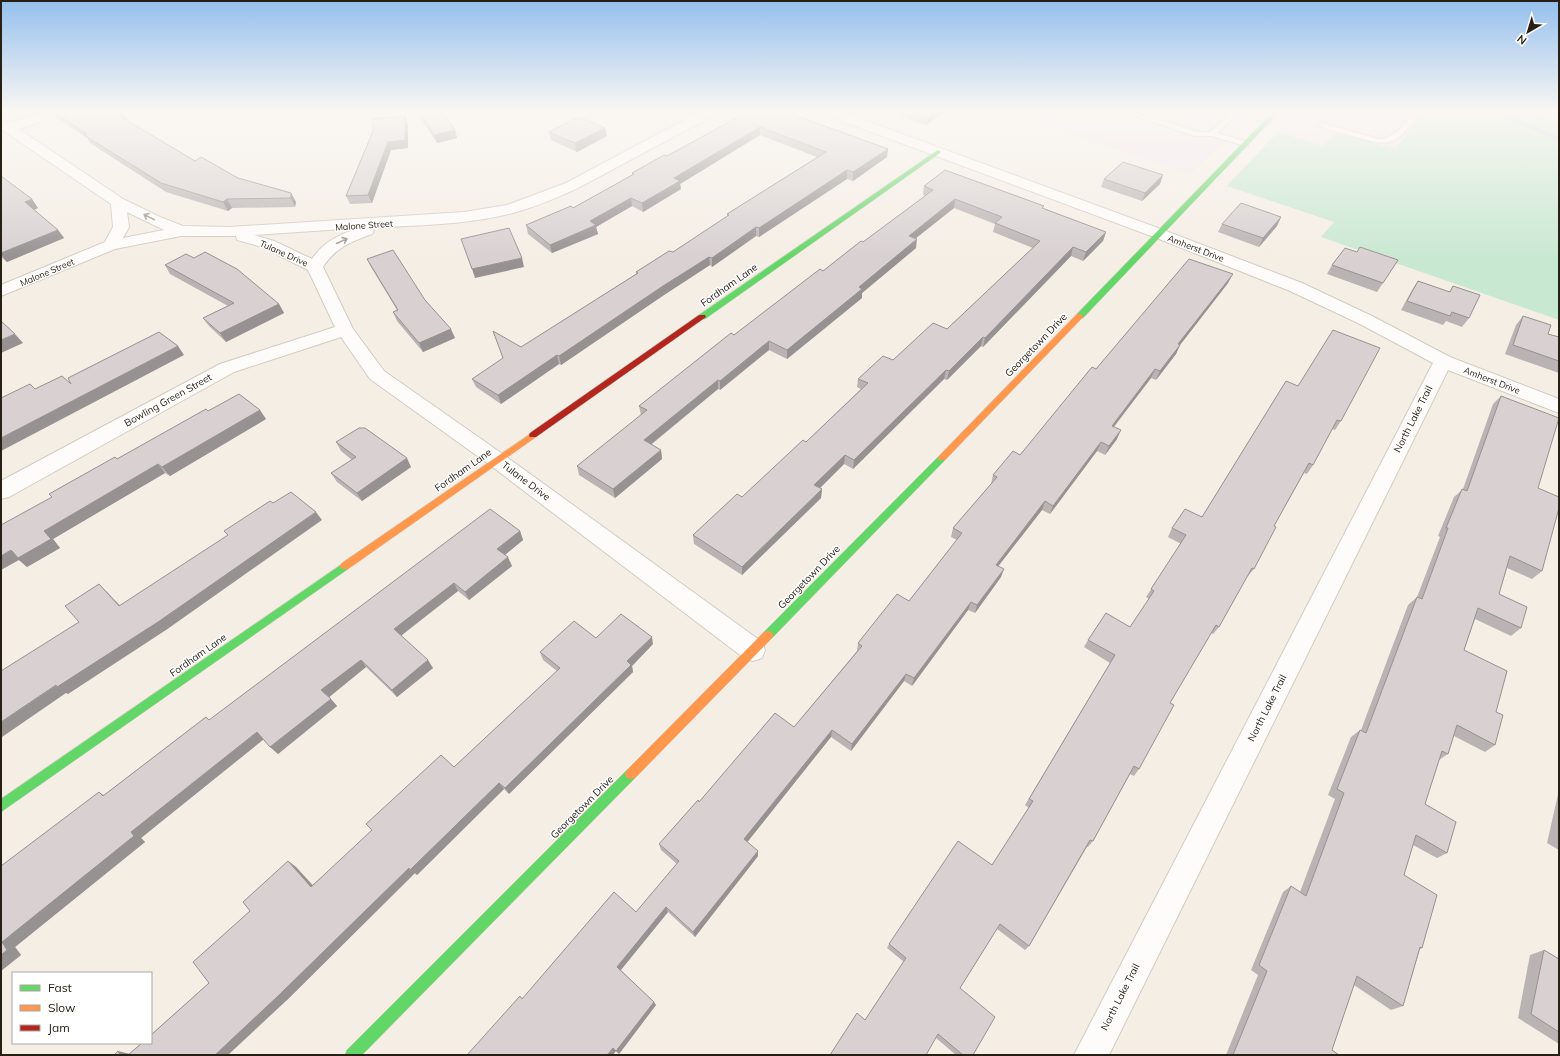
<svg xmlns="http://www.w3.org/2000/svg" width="1560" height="1056" font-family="Mulish,sans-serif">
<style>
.commercial{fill:#f2e7ee}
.green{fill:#c9e8d2}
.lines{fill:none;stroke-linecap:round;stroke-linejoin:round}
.stream{fill:#b7cff4;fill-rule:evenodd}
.lane-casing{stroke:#d2cbc1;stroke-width:2}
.street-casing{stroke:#d2cbc1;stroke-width:2}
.fast-casing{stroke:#d2cbc1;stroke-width:1}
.slow-casing{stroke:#d2cbc1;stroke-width:1}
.jam-casing{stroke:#d2cbc1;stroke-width:1}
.lane{fill:#fefcfb;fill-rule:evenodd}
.street{fill:#fefcfb;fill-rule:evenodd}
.fast{fill:#63d668;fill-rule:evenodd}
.slow{fill:#ff974d;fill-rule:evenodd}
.jam{fill:#b3261e;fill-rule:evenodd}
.wall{fill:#bab3b4}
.shaded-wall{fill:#979292}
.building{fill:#d8d0d1;stroke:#979292}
.oneway{stroke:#9e9994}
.labels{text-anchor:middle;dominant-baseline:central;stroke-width:3;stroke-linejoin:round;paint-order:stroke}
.far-street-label{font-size:9px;fill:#282015;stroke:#fff}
.street-label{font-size:10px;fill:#282015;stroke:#fff}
</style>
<rect width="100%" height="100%" fill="#f5eee5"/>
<polygon class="commercial" points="1034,110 1424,110 1397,149 1336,133 1322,146 1248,123 1190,174 1021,119"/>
<path class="green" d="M1424,110H1472L1484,114C1506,102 1537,115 1559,121V320L1321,237L1334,222L1227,186L1278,132L1322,146L1336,133L1396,149Z"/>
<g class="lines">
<polygon class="stream" points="1488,110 1494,110 1559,137 1559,141"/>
<defs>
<g id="lane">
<polygon points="1117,110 1128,110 1199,132 1210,132 1235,110 1253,110 1275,117 1271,119 1242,110 1217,133 1248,142 1248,146 1245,146 1212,136 1195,136"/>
<path d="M1414,110H1422C1393,149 1393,147 1348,135C1340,132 1326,131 1319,125L1323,123L1379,139C1396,139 1405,122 1414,110Z"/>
</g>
<g id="street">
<path d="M50,110H70L68,113L19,129L123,199L160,217L183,226L229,227L464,212L507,205L566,183L703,110H719L718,113L576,189C556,198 535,207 513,213C468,225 418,225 371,228L374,231L372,234C352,241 335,248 323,267L353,329L384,371L504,455L762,642L765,650L762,658L753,661L744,658L490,465L370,379L341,337L234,372L9,497L1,499V481L220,364L335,327L308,270L262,247L237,240L236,236H181L115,249L1,296V285L105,242L113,227L111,204L1,129V119L10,123ZM127,212L164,230L123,238L129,227ZM358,228C339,235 323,242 312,259L274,241L254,235Z"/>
<polygon points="818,110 837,110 1166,231 1302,283 1372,316 1450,357 1559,399 1559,413 1448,370 1109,1055 1074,1055 1433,363 1360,324 1290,291 1154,237 820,113"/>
</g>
<g id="fast">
<polygon points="1275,110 1281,110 1083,318 1077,318 1077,314"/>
<polygon points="938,150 941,152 940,153 705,319 699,319 699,315"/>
<polygon points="942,455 945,456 946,458 945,460 772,638 768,639 764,638 763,635 764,632 939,456"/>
<polygon points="345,562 348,563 350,566 348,569 1,812 1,799"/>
<polygon points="631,769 635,770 637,774 635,778 362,1055 345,1055 347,1050 627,770"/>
</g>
<g id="slow">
<polygon points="1545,110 1559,111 1559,115 1546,111"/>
<polygon points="1077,314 1080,314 1084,316 945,460 939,460 938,458 939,456"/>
<polygon points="533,432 536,433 537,435 536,437 348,569 342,569 340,566 342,563"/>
<polygon points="768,631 772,632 773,635 772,638 635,778 631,779 627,778 625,774 627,770 764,632"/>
</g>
<polygon id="jam" points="699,315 705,315 706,317 536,437 530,437 529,435 530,433"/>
</defs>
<use href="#lane" class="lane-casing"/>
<use href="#street" class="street-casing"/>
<use href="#fast" class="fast-casing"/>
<use href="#slow" class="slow-casing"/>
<use href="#jam" class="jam-casing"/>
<use href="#lane" class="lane"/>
<use href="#street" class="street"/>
<use href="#fast" class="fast"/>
<use href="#slow" class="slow"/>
<use href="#jam" class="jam"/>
</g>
<g class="wall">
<polygon points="52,110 128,121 195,161 238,178 291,193 296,202 295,207 232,208 228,211 166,192 90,143 87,138 57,118"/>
<polygon points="802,110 794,115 888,149 887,157 853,181 847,179 759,237 756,236 712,267 710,265 664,295 561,365 559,364 501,404 476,387 472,379 636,274 636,272 673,252 727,216 727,214 817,157 760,135 680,184 681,189 643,212 632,206 596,227 598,234 552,253 528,234 526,225 573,208 632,175 632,173 667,156"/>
<polygon points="900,110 947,110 926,125 900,116"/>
<polygon points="1203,110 1220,110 1216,114"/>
<polygon points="420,114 455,130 457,138 437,143 423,122"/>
<polygon points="405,116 408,124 408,148 391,150 372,203 350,204 346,196 373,131"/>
<polygon points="605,128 607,136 577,152 551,140 549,132"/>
<polygon points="1,176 38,208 34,210 58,230 64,238 7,262 1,257"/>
<polygon points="1104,179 1160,184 1142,201 1101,187"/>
<polygon points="924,186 1043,208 1106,232 1103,241 1083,261 1071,256 983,347 981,346 947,380 944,379 853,469 844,464 820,488 822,489 821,498 742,575 694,544 693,535 742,497 806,442 861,389 857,387 858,379 893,360 947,329 1033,248 993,232 995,224 954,208 915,239 916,248 862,293 862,298 787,359 769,350 720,390 718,389 651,445 661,450 662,459 615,498 579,475 577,466 642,415 641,415 639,406 734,335 863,242 925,196 923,195"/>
<polygon points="1281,217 1277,226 1259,247 1218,232 1222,224"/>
<polygon points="1357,252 1398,260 1377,292 1327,274 1332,265"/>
<polygon points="367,259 425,300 455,338 423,352 397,321 393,312 397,310 371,267"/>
<polygon points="165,265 279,304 284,313 226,342 209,326 203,318 228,306 170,274"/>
<polygon points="1418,281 1449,292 1453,286 1469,318 1462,327 1446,321 1443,325 1401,310 1412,290"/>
<polygon points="1228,283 1180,345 1176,354 1156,380 1151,378 1114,427 1117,439 1105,455 1097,451 1050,514 1042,510 998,566 1001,577 975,613 968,610 912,686 904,681 851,751 831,737 747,842 758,851 758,856 695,937 668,912 621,970 656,1005 619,1054 616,1051 522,999 636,912 677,864 661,850 659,844 699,802 794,727 857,651 858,643 909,601 957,540 951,537 953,528 991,484 993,475 1020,455 1096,369"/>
<polygon points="1523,316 1548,334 1559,337 1559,373 1505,354 1516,325"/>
<polygon points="1286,381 1341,421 1335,430 1332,429 1313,465 1307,474 1304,473 1274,526 1254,569 1247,577 1219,627 1213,634 1211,633 1170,703 1139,769 1134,776 1130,774 1093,841 1088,847 1087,847 1029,946 1025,950 997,929 960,988 973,1055 956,1055 936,1038 865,1020 904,962 887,948 889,944 992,865 1029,808 1025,805 1110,663 1084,647 1088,640 1130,627 1149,599 1146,597 1181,544 1168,537 1172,528 1202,517"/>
<polygon points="1501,396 1538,488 1542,571 1532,579 1507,568 1499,594 1521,628 1511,636 1475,619 1464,650 1496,712 1495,745 1485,752 1454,736 1448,754 1439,760 1425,804 1447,853 1437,858 1413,845 1404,875 1422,948 1420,949 1403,1006 1391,1010 1354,985 1332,1050 1339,1055 1226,1055 1258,975 1251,970 1283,892 1291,886 1300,892 1335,799 1328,795 1351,737 1360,730 1361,730 1408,605 1417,597 1440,537 1438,536 1454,497 1463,489 1493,404"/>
<polygon points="208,411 266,419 170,476 165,473 53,539 60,548 27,567 19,560 52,497 117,459"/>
<polygon points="336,442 411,467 362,501 337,482 331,473 352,460 341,451"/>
<polygon points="520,531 523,540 505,555 512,566 469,600 458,591 401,636 433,668 397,697 366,667 329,697 337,706 278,754 264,739 141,838 145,842 15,947 21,955 1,971 99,792 104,795 206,717 209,720"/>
<polygon points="596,638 653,644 632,666 633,672 509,794 504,789 417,875 415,873 287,1000 129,1054 209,983 250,911 288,861 296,867 312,885 454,767 557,671 543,660 540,652"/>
<polygon points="1559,790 1559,850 1547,843"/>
<polygon points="1544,950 1559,959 1559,1044 1518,1018 1530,955"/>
</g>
<g class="shaded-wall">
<polygon points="788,110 802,110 786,120 786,112"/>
<polygon points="937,110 947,110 926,125 928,117"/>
<polygon points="123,113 128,121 118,115"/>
<polygon points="405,116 408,124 408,148 391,150 372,203 368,195 388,142"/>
<polygon points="760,127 760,135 680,184 681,189 643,212 642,203 674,178"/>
<polygon points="605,128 607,136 577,152 575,143"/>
<polygon points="455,130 457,138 437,143 434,135"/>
<polygon points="888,149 887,157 853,181 853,172"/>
<polygon points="847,170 847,179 759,237 759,228"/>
<polygon points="1163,175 1160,184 1142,201 1145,193"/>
<polygon points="291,193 296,202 295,207 291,198"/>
<polygon points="631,198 632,206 596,227 598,234 552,253 550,245 590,221"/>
<polygon points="32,199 38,208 31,211 25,202"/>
<polygon points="227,199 232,208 228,211 223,202"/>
<polygon points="955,199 954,208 907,245 909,236"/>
<polygon points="1281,217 1277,226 1259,247 1263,238"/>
<polygon points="756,227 756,236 712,267 712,258"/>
<polygon points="58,230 64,238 7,262 1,254 1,253"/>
<polygon points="1106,232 1103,241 1083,261 1086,252"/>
<polygon points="917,239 916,248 862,293 862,298 787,359 787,350 859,287"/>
<polygon points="1073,247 1071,256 983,347 985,338"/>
<polygon points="709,257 710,265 664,295 561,365 559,356 663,286"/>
<polygon points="522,258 524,267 475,278 472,269"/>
<polygon points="1233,274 1228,283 1180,345 1176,354 1156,380 1160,371 1178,344"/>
<polygon points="279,304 284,313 226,342 220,333"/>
<polygon points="451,329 455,338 423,352 419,343"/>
<polygon points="15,334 23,343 1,353 1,340"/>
<polygon points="983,337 981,346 947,380 949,371"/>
<polygon points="769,341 769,350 720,390 720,381"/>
<polygon points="178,346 184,355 1,451 1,438"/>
<polygon points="557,355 559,364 501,404 498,395"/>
<polygon points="1155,369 1151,378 1108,434 1112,426"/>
<polygon points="946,370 944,379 853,469 854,460"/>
<polygon points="718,380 718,389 645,449 644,440"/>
<polygon points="260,410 266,419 170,476 162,467"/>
<polygon points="1121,430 1117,439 1105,455 1109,446"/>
<polygon points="1101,442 1097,451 1050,514 1053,506"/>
<polygon points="661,450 662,459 615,498 613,489"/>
<polygon points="845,455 844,464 814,494 814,485"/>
<polygon points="407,458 411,467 362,501 357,493"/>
<polygon points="158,464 165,473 53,539 60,548 27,567 19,560 1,570 1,556"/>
<polygon points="822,489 821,498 742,575 742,567"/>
<polygon points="1045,501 1042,510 993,573 996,565"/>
<polygon points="316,512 322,520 166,630 68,694 66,693 2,737 1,736 1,722"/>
<polygon points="520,531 523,540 501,558 497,549"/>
<polygon points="508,557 512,566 469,600 465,592"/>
<polygon points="1004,569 1001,577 975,613 977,605"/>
<polygon points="454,583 458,591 399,637 394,629"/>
<polygon points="99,584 108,593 128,614 119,606"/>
<polygon points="971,602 968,610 912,686 914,678"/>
<polygon points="652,637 653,644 632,666 633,672 509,794 505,788 627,661"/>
<polygon points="361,660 366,667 328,698 321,690"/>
<polygon points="428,660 433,668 397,697 392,690"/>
<polygon points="906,674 904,681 851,751 852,744"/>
<polygon points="331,699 337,706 278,754 270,747"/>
<polygon points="832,730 831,737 745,845 744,839"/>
<polygon points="257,732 264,739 141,838 145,842 15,947 21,955 1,971 1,955 2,942 131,832"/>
<polygon points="499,783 504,789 417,875 415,873 287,1000 228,1055 215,1055 409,868"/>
<polygon points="758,851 758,856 695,937 693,932"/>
<polygon points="288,861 296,867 319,892 311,887"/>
<polygon points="666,907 668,912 620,971 617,967"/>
<polygon points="654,1002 656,1005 619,1054 616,1051 613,1055 607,1055"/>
<polygon points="118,1051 130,1054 131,1055 120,1055"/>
</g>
<g class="building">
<polygon points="52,110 118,110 123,113 118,115 195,161 201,157 238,178 291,193 291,198 227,199 223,202 161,183 84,135 87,134"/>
<polygon points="751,110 788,110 786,112 888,149 853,172 847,170 759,228 756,227 712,258 709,257 663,286 559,356 557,355 498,395 472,379 503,358 493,331 521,347 638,273 636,272 669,251 673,252 729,215 727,214 826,152 760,127 674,178 680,181 642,203 631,198 590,221 596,225 550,245 526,225 571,206 573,208 634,174 632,173 664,155 667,156"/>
<polygon points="908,110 937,110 928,117"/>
<polygon points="442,111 455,130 434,135 420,114"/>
<polygon points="405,116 405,140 388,142 368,195 346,196 373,131 373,119"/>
<polygon points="579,117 605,128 575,143 549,132"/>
<polygon points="1123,162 1163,175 1145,193 1104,179"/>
<polygon points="945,170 1044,206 1042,208 1106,232 1086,252 1073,247 985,338 983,337 949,371 946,370 854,460 845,455 814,485 822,489 742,567 693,535 737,494 742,497 803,440 806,442 868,383 858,379 883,356 893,360 933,323 947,329 1040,241 995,223 1002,217 955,199 909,236 917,239 859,287 862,289 787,350 769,341 720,381 718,380 644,440 661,450 613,489 577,466 647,410 639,406 731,333 734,335 820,269 823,271 861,241 863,242 933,190 924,186"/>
<polygon points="1,176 32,199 25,202 58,230 1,253"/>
<polygon points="1241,203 1281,217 1263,238 1222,224"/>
<polygon points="509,228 522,258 472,269 461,239"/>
<polygon points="1360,247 1398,260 1383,283 1332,265 1345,248 1357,252"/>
<polygon points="393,250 425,300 451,329 419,343 393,312 398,310 367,259"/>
<polygon points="205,252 237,269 279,304 220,333 203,318 234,303 165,265 186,254 194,258"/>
<polygon points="1189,259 1233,274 1178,344 1180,345 1160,371 1155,369 1112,426 1121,430 1109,446 1101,442 1053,506 1045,501 996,565 1004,569 977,605 971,602 914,678 906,674 852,744 832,730 744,839 758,851 693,932 666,907 617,967 654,1002 616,1051 613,1048 607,1055 467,1055 520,996 522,999 614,892 636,912 679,861 659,844 698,800 699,802 775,713 794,727 862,646 858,643 897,594 909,601 962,533 953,528 997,477 993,475 1013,451 1020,455 1092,367 1096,369"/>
<polygon points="1418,281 1450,292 1453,286 1480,295 1469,318 1452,312 1450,316 1407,301"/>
<polygon points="1523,316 1551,325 1548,334 1559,337 1559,361 1513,345"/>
<polygon points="1,321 15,334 1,340"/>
<polygon points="1333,330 1380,348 1341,421 1337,420 1313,465 1309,463 1274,526 1276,527 1254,569 1252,568 1219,627 1216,625 1170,703 1174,705 1139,769 1134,766 1093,841 1090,840 1029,946 1000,924 960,988 995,1017 973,1055 963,1055 938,1034 926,1055 830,1055 857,1013 865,1020 906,958 889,944 958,841 992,865 1033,801 1029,799 1115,655 1088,640 1106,613 1130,627 1154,591 1151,589 1186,535 1172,528 1185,509 1202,517 1286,381 1298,386"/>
<polygon points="159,332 178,346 1,438 1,398 30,384 35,389 62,376 71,384 68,378"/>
<polygon points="239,394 260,410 162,467 158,464 44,531 51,539 18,558 11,550 1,556 1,525 52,497 49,494 115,457 117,459 206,409 208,411"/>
<polygon points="1501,396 1559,418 1538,488 1559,497 1559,508 1542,571 1510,556 1499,594 1527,607 1521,628 1478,608 1464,650 1507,671 1496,712 1503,715 1495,745 1457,725 1448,754 1442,751 1425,804 1456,822 1447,853 1416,835 1404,875 1437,895 1422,948 1420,947 1403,1006 1357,976 1332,1050 1339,1055 1233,1055 1267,971 1259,965 1291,886 1306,896 1344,793 1337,789 1360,730 1366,733 1417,597 1422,599 1448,528 1446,528 1462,489 1467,491"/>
<polygon points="359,428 365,428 407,458 357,493 331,473 356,457 336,442"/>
<polygon points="291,492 316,512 158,622 57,687 56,685 1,722 1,671 79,622 65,606 99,584 119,606 228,535 224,531 270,501 273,503"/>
<polygon points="490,509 520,531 497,549 508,557 465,592 454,583 394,629 428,660 392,690 361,660 321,690 331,699 270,747 257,732 131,832 134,836 2,942 7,950 1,955 1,866 99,792 103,796 206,717 209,720"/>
<polygon points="621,614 652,637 627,661 631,665 505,788 499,783 410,870 409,868 278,996 215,1055 128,1055 142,1043 151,1043 151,1035 209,983 193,962 250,911 243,902 288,861 311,887 372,830 366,824 441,755 454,767 560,668 540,652 574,621 596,638"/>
<polygon points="1544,950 1559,959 1559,1032 1531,1014"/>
<polygon points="118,1051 120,1055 114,1055"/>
</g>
<defs><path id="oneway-shaft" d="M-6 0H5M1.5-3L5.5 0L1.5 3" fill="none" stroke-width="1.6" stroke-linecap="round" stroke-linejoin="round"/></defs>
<g class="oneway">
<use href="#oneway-shaft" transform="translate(149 217) rotate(-154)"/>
<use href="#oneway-shaft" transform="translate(342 241) rotate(-25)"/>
</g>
<linearGradient id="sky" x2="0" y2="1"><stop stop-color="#94bfed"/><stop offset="0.43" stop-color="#faf7f3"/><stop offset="1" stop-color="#faf7f3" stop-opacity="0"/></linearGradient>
<rect width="1560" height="258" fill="url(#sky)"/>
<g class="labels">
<g class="far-street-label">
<text transform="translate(364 225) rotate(-4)">Malone Street</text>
<text transform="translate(1196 248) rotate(21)">Amherst Drive</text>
<text transform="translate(284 253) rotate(24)">Tulane Drive</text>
<text transform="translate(47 272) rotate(-23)">Malone Street</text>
<text transform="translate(1492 380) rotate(21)">Amherst Drive</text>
</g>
<g class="street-label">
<text transform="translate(729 285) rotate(-35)">Fordham Lane</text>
<text transform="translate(1036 345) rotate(-46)">Georgetown Drive</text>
<text transform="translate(168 400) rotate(-29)">Bowling Green Street</text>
<text transform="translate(1413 419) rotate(-63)">North Lake Trail</text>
<text transform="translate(463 470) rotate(-35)">Fordham Lane</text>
<text transform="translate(526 481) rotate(37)">Tulane Drive</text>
<text transform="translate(809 577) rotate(-46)">Georgetown Drive</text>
<text transform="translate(198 655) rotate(-35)">Fordham Lane</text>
<text transform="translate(1267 708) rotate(-63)">North Lake Trail</text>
<text transform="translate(582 807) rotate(-45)">Georgetown Drive</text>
<text transform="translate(1120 997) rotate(-63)">North Lake Trail</text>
</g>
</g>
<rect width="1560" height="1056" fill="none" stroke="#282015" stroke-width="4"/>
<rect x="12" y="972" width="140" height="72" fill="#ffffff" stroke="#a9a6a1"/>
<rect x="20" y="985" width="20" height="6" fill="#63d668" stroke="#a9a6a1"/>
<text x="48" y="992" font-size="12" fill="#282015">Fast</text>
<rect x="20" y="1005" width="20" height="6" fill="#ff974d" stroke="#a9a6a1"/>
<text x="48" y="1012" font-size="12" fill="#282015">Slow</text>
<rect x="20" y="1025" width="20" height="6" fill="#b3261e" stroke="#a9a6a1"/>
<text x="48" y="1032" font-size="12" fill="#282015">Jam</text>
<g transform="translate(1528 32) rotate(218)" stroke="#ffffff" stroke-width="3" paint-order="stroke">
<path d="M0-3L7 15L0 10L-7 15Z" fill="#282015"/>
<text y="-6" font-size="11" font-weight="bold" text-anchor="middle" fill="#282015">N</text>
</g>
</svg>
